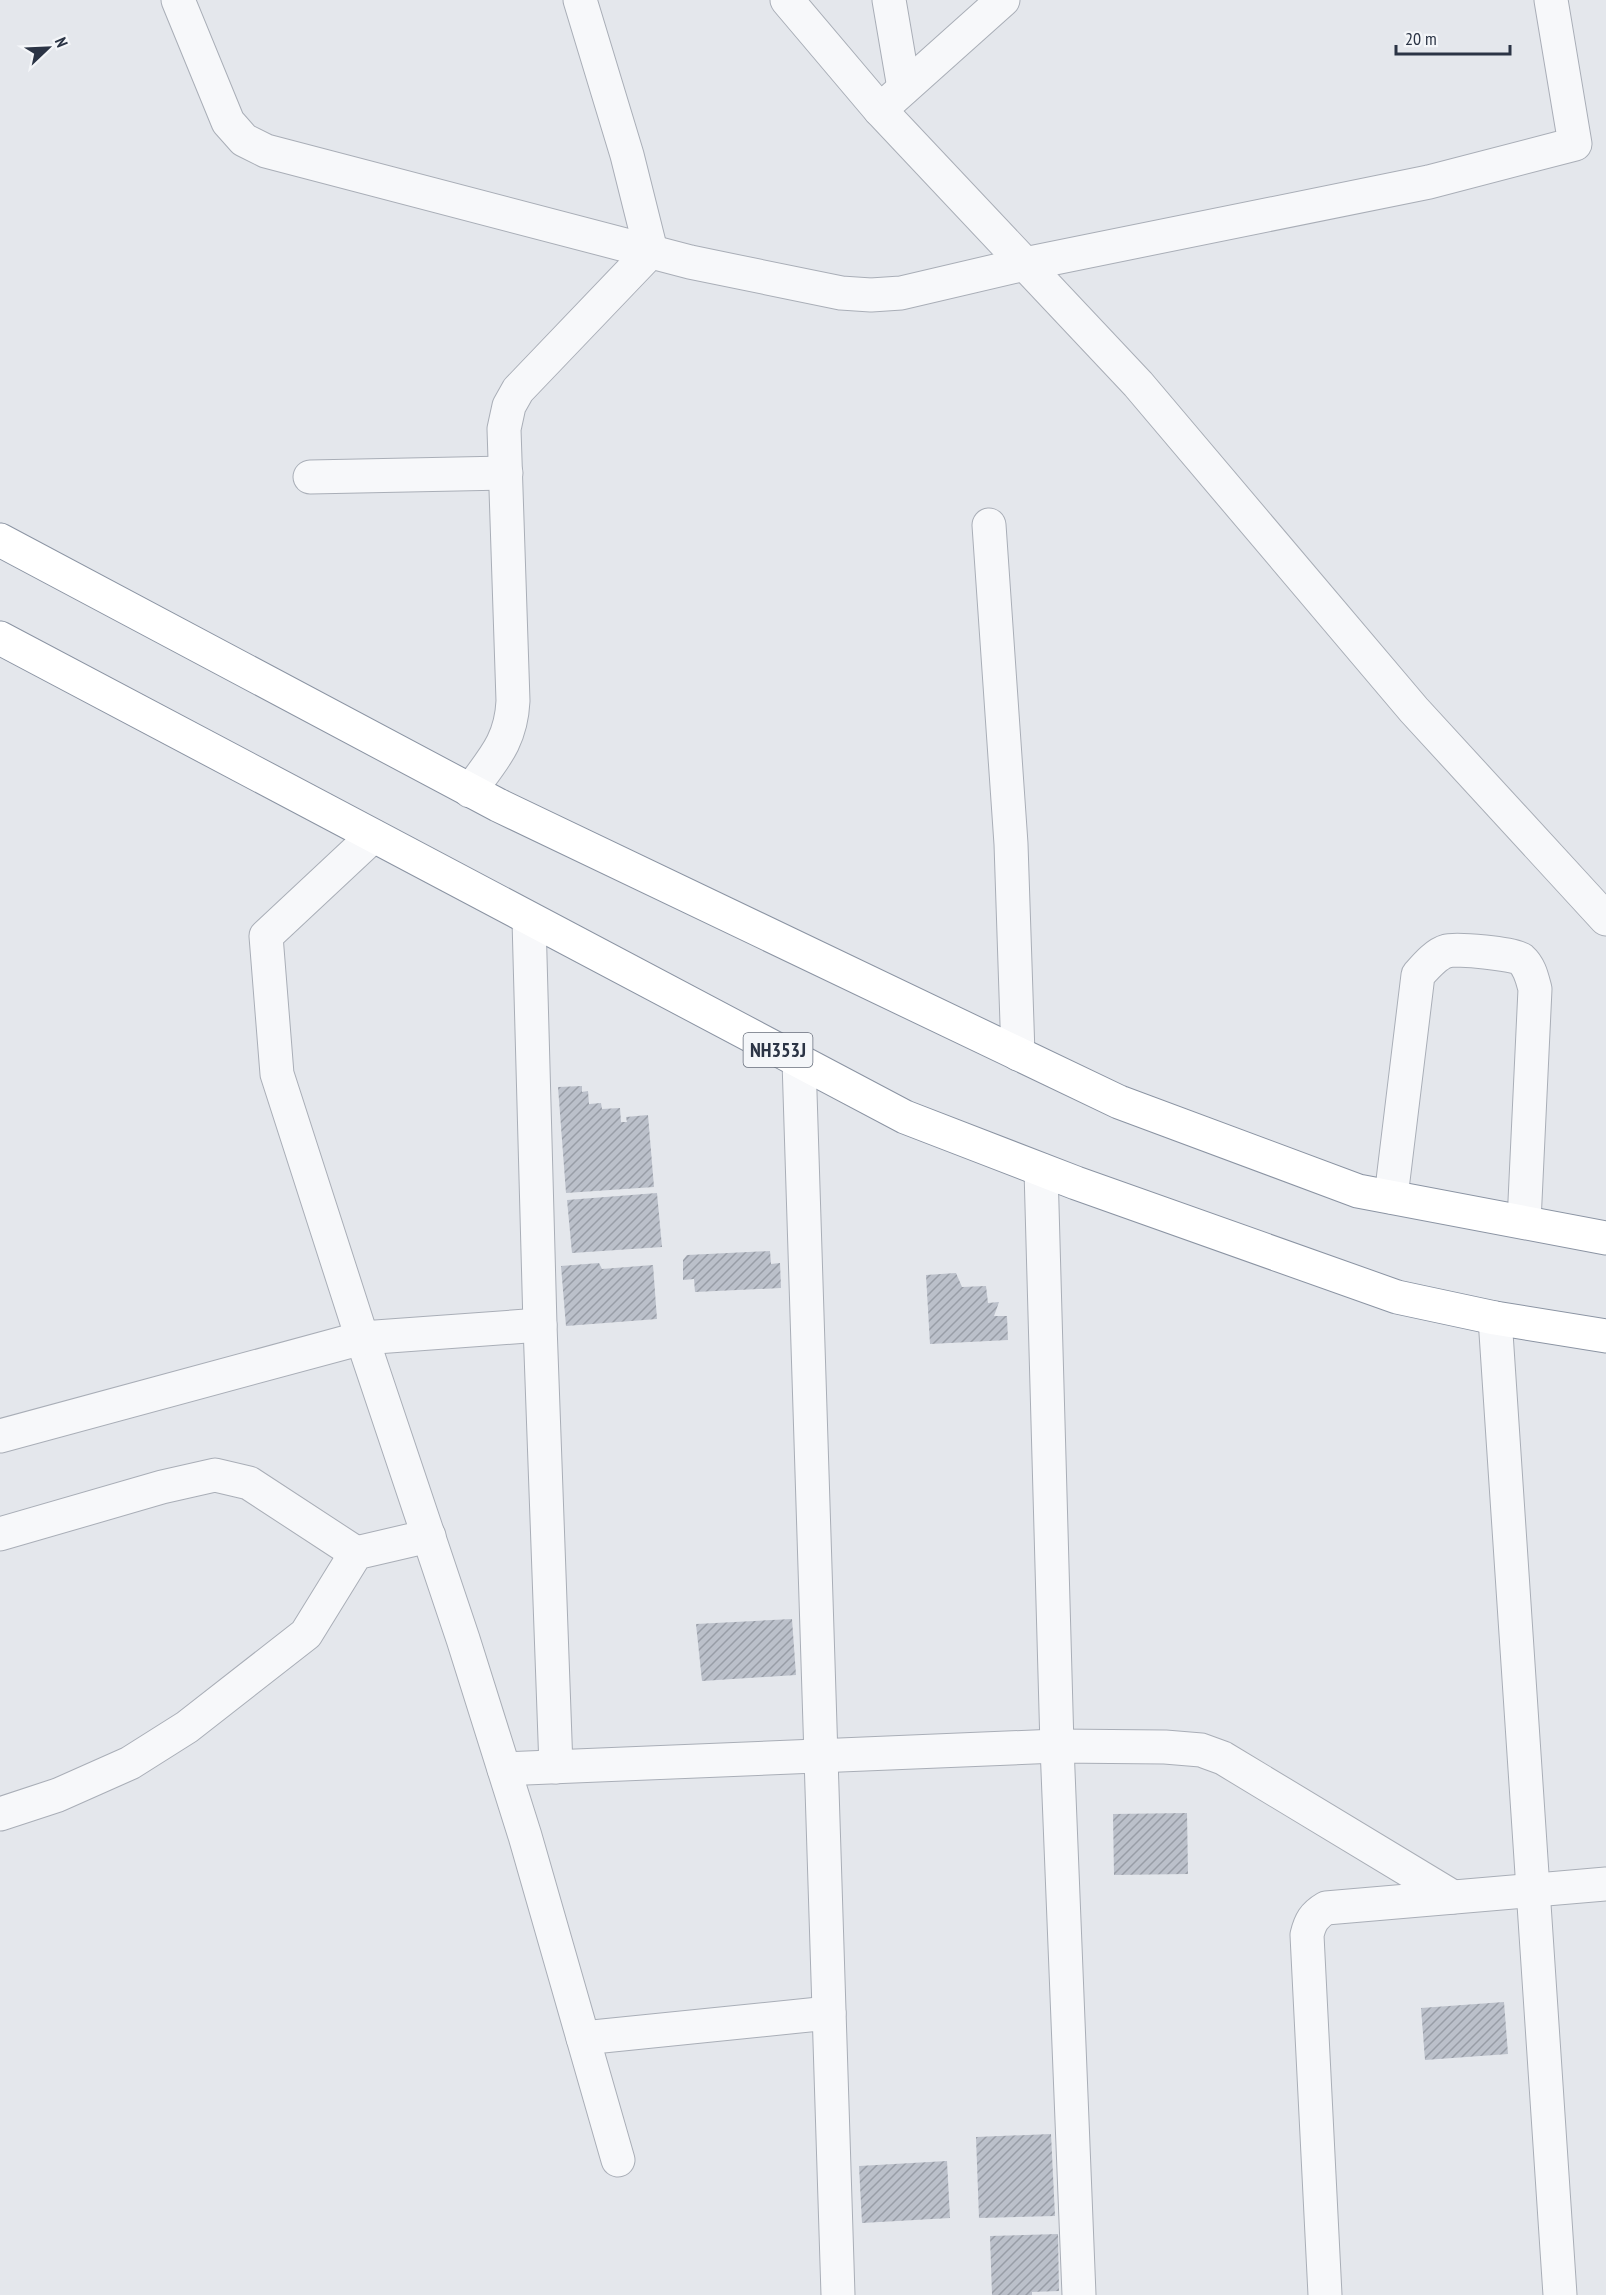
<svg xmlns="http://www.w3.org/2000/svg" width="1606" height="2295" font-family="'PT Sans Narrow',sans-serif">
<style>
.building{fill:url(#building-hatch)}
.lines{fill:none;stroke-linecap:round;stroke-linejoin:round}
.minor-casing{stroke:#a9aeb7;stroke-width:35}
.highway-casing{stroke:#8b94a3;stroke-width:35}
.minor{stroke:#f7f8fa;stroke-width:33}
.highway{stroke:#fff;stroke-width:33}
.labels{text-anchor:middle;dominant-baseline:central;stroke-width:5;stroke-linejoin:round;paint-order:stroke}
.shield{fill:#f4f6f9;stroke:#676e7b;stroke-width:1.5}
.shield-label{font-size:20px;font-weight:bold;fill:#2b3445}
</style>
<defs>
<pattern id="building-hatch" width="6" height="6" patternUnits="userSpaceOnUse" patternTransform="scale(1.5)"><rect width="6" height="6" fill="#bbc0ca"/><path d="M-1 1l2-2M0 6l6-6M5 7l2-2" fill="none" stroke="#989da6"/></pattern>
</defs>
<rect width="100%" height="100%" fill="#e4e7ec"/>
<g class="building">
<polygon points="582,1086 582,1092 588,1091 589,1104 601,1103 602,1109 620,1108 621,1122 627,1122 626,1117 648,1115 654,1187 566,1193 558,1087"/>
<polygon points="657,1193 662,1247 572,1253 567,1200"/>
<polygon points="770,1251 771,1264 780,1263 781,1288 695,1292 694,1279 683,1280 683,1260 687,1255"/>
<polygon points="599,1263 602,1269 653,1265 657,1319 566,1326 561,1266"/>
<polygon points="956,1273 962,1287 986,1286 988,1303 999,1302 994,1316 1007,1316 1008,1340 930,1344 926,1275"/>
<polygon points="792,1619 796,1675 702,1681 696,1624"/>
<polygon points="1187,1813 1188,1874 1114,1875 1113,1814"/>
<polygon points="1504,2002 1508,2054 1425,2060 1421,2008"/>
<polygon points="1051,2134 1055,2216 979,2218 976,2137"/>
<polygon points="947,2161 950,2218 862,2223 859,2166"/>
<polygon points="1058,2234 1059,2291 1032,2292 1032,2295 992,2295 990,2236"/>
</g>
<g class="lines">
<defs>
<g id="minor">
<polyline points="178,0 228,122 244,140 266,151 690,262 841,293 871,295 901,293 1025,264 1429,182 1575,144 1551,0"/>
<polyline points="787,0 880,110 1138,384 1414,710 1606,919"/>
<polyline points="889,0 904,88"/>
<polyline points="880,110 1003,0"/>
<polyline points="310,477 506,473"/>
<polyline points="989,525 1011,844 1018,1054"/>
<path d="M470,791C493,759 511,742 513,701L504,429L509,406L518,390L651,251L627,155L580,0"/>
<polyline points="373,836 266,936 277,1074 362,1338 463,1639 525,1836 618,2160"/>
<polyline points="529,920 540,1325 556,1767"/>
<polyline points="799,1061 838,2295"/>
<polyline points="1041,1170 1057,1746 1079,2295"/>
<path d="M1391,1197L1418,975C1426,966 1436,954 1447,951C1455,948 1515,954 1521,959C1530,967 1532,978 1535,989L1524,1222"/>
<polyline points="1495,1318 1560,2295"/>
<polyline points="0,1436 362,1338 540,1325"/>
<polyline points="0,1534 162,1487 215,1475 249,1483 356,1553"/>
<polyline points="504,1769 1057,1746 1165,1747 1201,1750 1223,1758 1453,1897"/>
<polyline points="0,1814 58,1795 130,1763 187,1727 306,1634 356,1553 429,1536"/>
<polyline points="583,2038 829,2013"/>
<path d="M1325,2295L1307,1935C1310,1922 1314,1915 1326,1908L1606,1884"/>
</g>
<g id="highway">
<polyline points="0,540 498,805 1119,1102 1358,1191 1606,1238"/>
<polyline points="0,638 905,1117 1076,1183 1397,1297 1495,1318 1606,1336"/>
</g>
</defs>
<use href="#minor" class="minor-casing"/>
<use href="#highway" class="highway-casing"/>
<use href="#minor" class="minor"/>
<use href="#highway" class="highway"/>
</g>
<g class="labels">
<rect class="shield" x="743.5" y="1033" width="69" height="34" rx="4.5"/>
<g class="shield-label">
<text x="778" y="1050">NH353J</text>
</g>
</g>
<g transform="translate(48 48) rotate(67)" stroke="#f4f6f9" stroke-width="4.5" paint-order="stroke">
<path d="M0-4.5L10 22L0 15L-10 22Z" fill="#2b3445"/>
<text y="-9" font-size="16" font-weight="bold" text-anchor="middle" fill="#2b3445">N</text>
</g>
<path d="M1396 45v9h114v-9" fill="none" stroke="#2b3445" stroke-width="3"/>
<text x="1405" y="45" font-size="18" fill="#2b3445" stroke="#f4f6f9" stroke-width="4.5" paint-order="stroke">20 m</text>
</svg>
